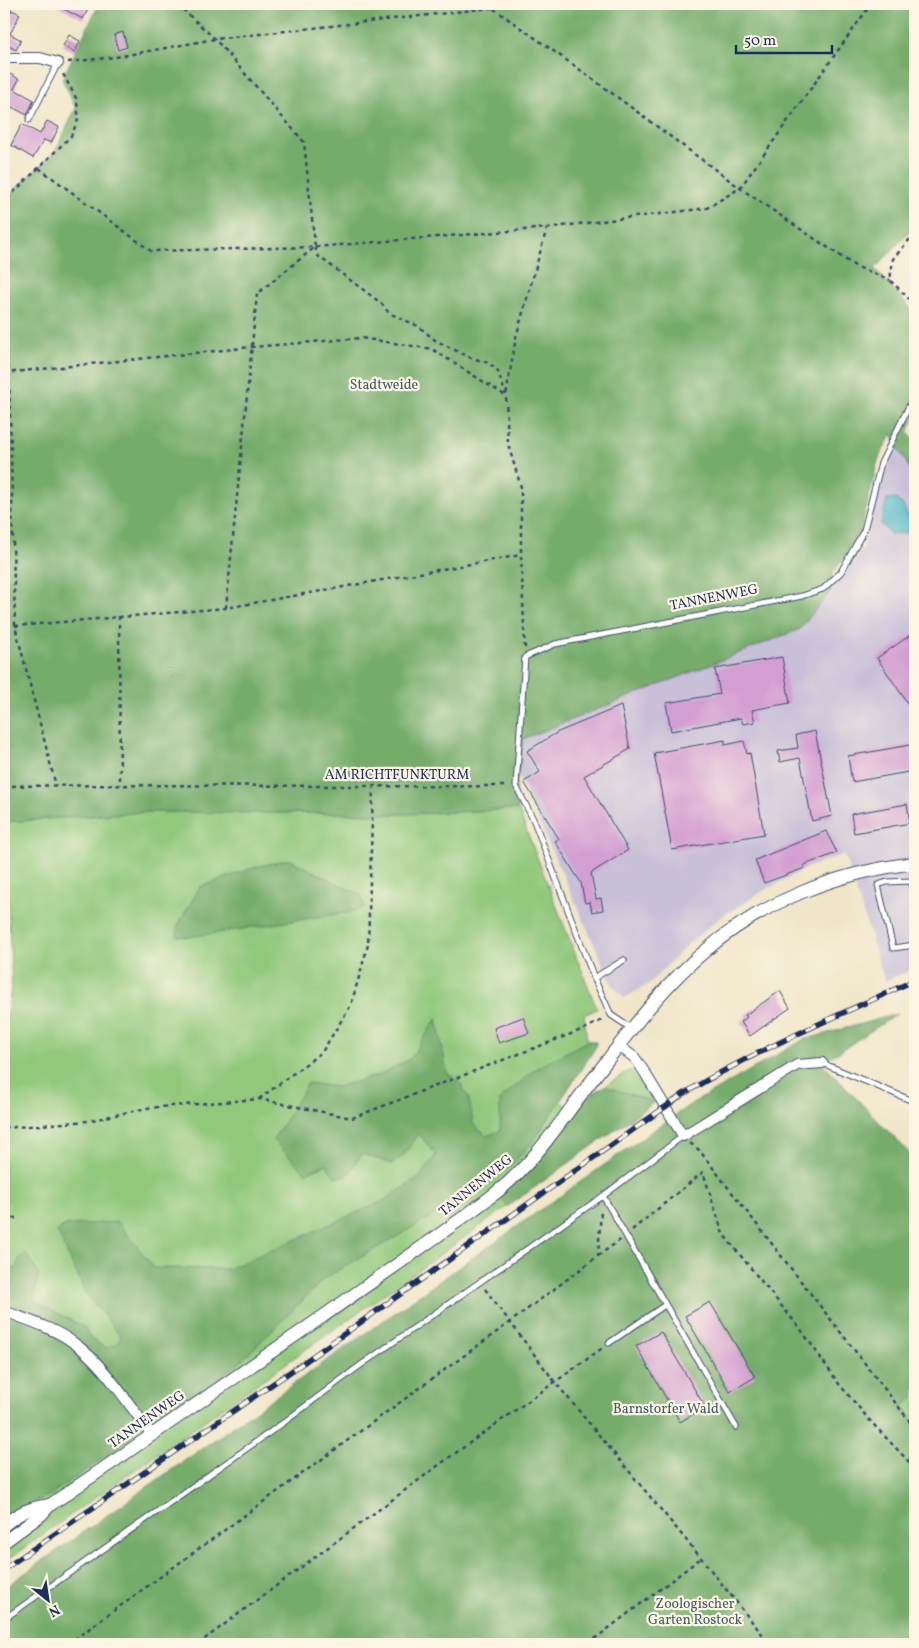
<svg xmlns="http://www.w3.org/2000/svg" width="919" height="1648" font-family="Vollkorn,serif">
<style>
.industrial{fill:#c8bfd8}
.green{fill:#91c87b;stroke:#567c6c}
.forest{fill:#74ac6b;stroke:#486e64}
.water{fill:#4bb8c5;stroke:#337492}
.building{fill:#d39fd1}
.lines{fill:none;stroke-linecap:round;stroke-linejoin:round}
.service-casing{stroke:#3b4a6e;stroke-width:7}
.minor-casing{stroke:#3b4a6e;stroke-width:12}
.tertiary-casing{stroke:#3b4a6e;stroke-width:14}
.path{stroke:#3b4a6e;stroke-width:2.5;stroke-dasharray:4 4;stroke-linecap:butt}
.service{stroke:#fff;stroke-width:5}
.minor{stroke:#fff;stroke-width:10}
.tertiary{stroke:#fff;stroke-width:12}
.rail-casing{stroke:#1b2f5e;stroke-width:5.5}
.rail{stroke:#fcf5e5;stroke-width:4;stroke-dasharray:11;stroke-linecap:butt}
.labels{text-anchor:middle;dominant-baseline:central;stroke-width:4.5;stroke-linejoin:round;paint-order:stroke}
.park-label{font-size:14px;fill:#3e5d67;stroke:#fcf5e5}
.street-label{font-size:14px;fill:#1b2f5e;stroke:#fcf5e5}
</style>
<rect width="100%" height="100%" fill="#fcf5e5"/>
<filter id="ink" filterUnits="userSpaceOnUse"><feTurbulence type="fractalNoise" baseFrequency=".02" numOctaves="2"/><feDisplacementMap in="SourceGraphic" scale="10" xChannelSelector="R" yChannelSelector="G"/><feConvolveMatrix kernelMatrix="1 2 1 2 8 2 1 2 1" color-interpolation-filters="sRGB"/></filter>
<filter id="wash" filterUnits="userSpaceOnUse"><feTurbulence type="fractalNoise" baseFrequency=".0096" numOctaves="4" result="noise"/><feDisplacementMap in="SourceGraphic" scale="20" xChannelSelector="R" yChannelSelector="G"/><feGaussianBlur stdDeviation="1.12" result="paint"/><feColorMatrix in="noise" values="0 0 0 0 0 0 0 0 0 0 0 0 0 0 0 0 0 1.4 0 .05"/><feComposite in="paint" operator="in"/></filter>
<g filter="url(#wash)">
<rect width="100%" height="100%" fill="#f0e5c7"/>
<polygon class="industrial" points="896,445 915,477 915,968 885,981 844,854 809,867 765,890 724,915 690,942 648,985 624,998 613,986 518,775 523,739 800,629 863,548 883,478"/>
<g class="green">
<polygon points="518,809 597,1009 584,1015 587,1040 596,1042 595,1048 560,1101 570,1109 630,1070 654,1102 444,1252 4,1562 4,1038 12,982 4,822 143,812 406,814"/>
<polygon points="915,1397 915,1422 902,1406"/>
</g>
<g class="forest">
<polygon points="99,4 915,4 915,225 875,269 915,313 915,416 908,433 915,439 915,477 896,445 892,433 878,460 861,529 842,561 833,572 832,589 800,629 523,739 516,786 518,809 406,814 143,812 4,822 4,209 14,190 55,152 76,108 62,79"/>
<polygon points="289,859 362,896 364,908 350,912 190,937 177,936 178,925 200,887 252,868"/>
<polygon points="897,1014 822,1063 915,1159 915,1397 902,1406 915,1422 915,1644 4,1644 4,1588 688,1106 803,1040"/>
<polygon points="437,1018 447,1073 461,1084 469,1099 473,1124 486,1136 500,1131 500,1100 534,1070 587,1041 596,1042 595,1048 535,1139 510,1167 486,1185 325,1278 239,1363 163,1416 134,1411 131,1439 48,1496 13,1511 4,1518 4,1269 16,1268 20,1257 25,1252 38,1274 34,1301 84,1327 90,1338 106,1348 118,1343 121,1337 85,1292 57,1231 67,1225 118,1222 154,1268 228,1269 381,1202 419,1178 436,1155 418,1133 404,1155 392,1164 362,1154 347,1176 336,1177 330,1171 327,1164 306,1173 273,1140 308,1083 337,1087 380,1075 410,1059"/>
<polygon points="604,1086 654,1102 507,1207 498,1191 570,1109"/>
</g>
<polygon class="water" points="894,498 902,504 913,524 911,530 907,533 890,534 881,524 887,499"/>
<g id="blocks">
<g class="building">
<polygon points="54,4 91,4 83,19"/>
<polygon points="12,10 20,14 10,34 21,40 16,50 5,44 4,46 4,23"/>
<polygon points="123,32 127,47 118,50 114,35"/>
<polygon points="69,35 80,41 75,52 63,46"/>
<polygon points="10,74 19,79 14,89 34,100 27,115 6,104 4,107 4,83"/>
<polygon points="47,121 59,127 51,143 44,140 33,158 11,145 22,124 40,134"/>
<polygon points="915,632 915,714 877,658"/>
<polygon points="782,657 790,703 752,710 755,722 743,724 741,718 671,731 666,703 720,694 715,669"/>
<polygon points="621,706 630,749 584,776 628,850 591,873 596,899 601,898 603,910 592,912 590,902 585,903 581,883 555,841 559,839 524,782 540,772 527,751 558,732"/>
<polygon points="815,731 832,816 812,821 800,758 780,762 778,751 798,748 796,735"/>
<polygon points="725,740 725,745 744,741 747,754 750,753 764,834 672,850 654,753"/>
<polygon points="910,745 914,771 852,782 848,756"/>
<polygon points="907,804 910,823 854,833 851,814"/>
<polygon points="826,831 837,853 804,865 805,868 764,883 755,860"/>
<polygon points="780,991 790,1008 750,1036 741,1022 747,1017 745,1015"/>
<polygon points="523,1017 529,1033 499,1043 494,1028"/>
<polygon points="710,1302 755,1377 730,1392 685,1316"/>
<polygon points="661,1332 705,1407 680,1422 636,1346"/>
</g>
</g>
</g>
<g filter="url(#ink)">
<use href="#blocks" fill-opacity="0" stroke="#3b4a6e" stroke-width="1"/>
<g class="lines">
<defs>
<g id="service">
<polyline points="29,120 58,63"/>
<polyline points="915,914 912,881 887,882 878,885 893,948 915,945"/>
<polyline points="594,978 624,960"/>
<polyline points="632,1029 611,1015 594,978 534,821 516,786 525,657 555,644 802,596 823,589 841,572 864,530 881,463 915,394"/>
<polyline points="822,1063 915,1102"/>
<polyline points="603,1196 736,1427"/>
<polyline points="609,1343 665,1305"/>
<polyline points="4,1619 283,1423 358,1367 603,1196 683,1136"/>
</g>
<g id="minor">
<polyline points="4,10 7,4"/>
<polyline points="4,58 40,58 58,63"/>
<polyline points="619,1046 635,1058 645,1073 683,1136 797,1065 822,1063"/>
<path d="M4,1311C27,1320 54,1328 74,1343C104,1364 129,1405 152,1435"/>
</g>
<g id="tertiary">
<path d="M4,1525C20,1512 29,1508 50,1505"/>
<path d="M4,1542L41,1515L50,1505C141,1443 231,1380 322,1317C380,1276 440,1236 497,1192C534,1163 561,1121 589,1084C625,1038 660,988 705,951C763,901 839,872 915,863"/>
</g>
</defs>
<use href="#service" class="service-casing"/>
<use href="#minor" class="minor-casing"/>
<use href="#tertiary" class="tertiary-casing"/>
<g class="path">
<polyline points="177,4 215,39 304,142 315,247 257,294 226,608"/>
<polyline points="487,4 586,74 740,188 855,266 890,280"/>
<polyline points="68,62 116,57 215,39 491,8 510,4"/>
<polyline points="39,168 151,251 315,247 547,228 707,208 740,188 871,4"/>
<polyline points="4,206 10,196 71,136 78,120 78,109 76,98 62,72"/>
<polyline points="915,233 893,259 890,280 915,305"/>
<polyline points="315,247 318,256 381,303 389,313 418,326 435,340 471,358 486,362 497,369 506,395"/>
<polyline points="4,334 9,372 15,626 56,786"/>
<polyline points="4,373 252,347 361,338 432,349 506,396"/>
<polyline points="119,616 120,785"/>
<polyline points="15,626 226,608 521,555"/>
<polyline points="525,648 521,555 521,487 508,444 506,396 516,337 547,228"/>
<path d="M4,786C172,784 339,787 507,786"/>
<polyline points="259,1099 322,1052 351,1005 368,945 373,788"/>
<polyline points="4,1128 88,1121 147,1108 259,1099 352,1118 584,1029 604,1019"/>
<polyline points="690,1143 699,1150 915,1428"/>
<polyline points="4,1218 20,1218"/>
<polyline points="632,1230 703,1172 723,1234 802,1331 839,1384 872,1423 915,1468"/>
<polyline points="598,1256 620,1240"/>
<polyline points="485,1289 555,1382 701,1558 770,1644"/>
<polyline points="68,1644 509,1323 598,1256 601,1210"/>
<polyline points="198,1644 443,1462 604,1347"/>
<polyline points="588,1644 701,1558"/>
</g>
<use href="#service" class="service"/>
<use href="#minor" class="minor"/>
<use href="#tertiary" class="tertiary"/>
<defs>
<path id="rail" d="M4,1569L303,1363L685,1093C758,1049 838,1016 915,980"/>
</defs>
<use href="#rail" class="rail-casing"/>
<use href="#rail" class="rail"/>
</g>
</g>
<g class="labels">
<g class="park-label">
<text x="384" y="385">Stadtweide</text>
<text x="666" y="1409">Barnstorfer Wald</text>
<text x="695" y="1604">Zoologischer<tspan x="695" dy="16">Garten Rostock</tspan></text>
</g>
<g class="street-label">
<text transform="translate(714 598) rotate(-11)">TANNENWEG</text>
<text x="397" y="775">AM RICHTFUNKTURM</text>
<text transform="translate(476 1186) rotate(-39)">TANNENWEG</text>
<text transform="translate(147 1420) rotate(-35)">TANNENWEG</text>
</g>
</g>
<rect width="919" height="1648" fill="none" stroke="#fcf5e5" stroke-width="20"/>
<g transform="translate(48 1600) rotate(150)" stroke="#fcf5e5" stroke-width="4" paint-order="stroke">
<path d="M0-4L9 19L0 12L-9 19Z" fill="#1b2f5e"/>
<text y="-8" font-size="14" font-weight="bold" text-anchor="middle" fill="#1b2f5e">N</text>
</g>
<path d="M736 45v8h96v-8" fill="none" stroke="#1b2f5e" stroke-width="2.5"/>
<text x="744" y="45" font-size="15" fill="#1b2f5e" stroke="#fcf5e5" stroke-width="4" paint-order="stroke">50 m</text>
</svg>
